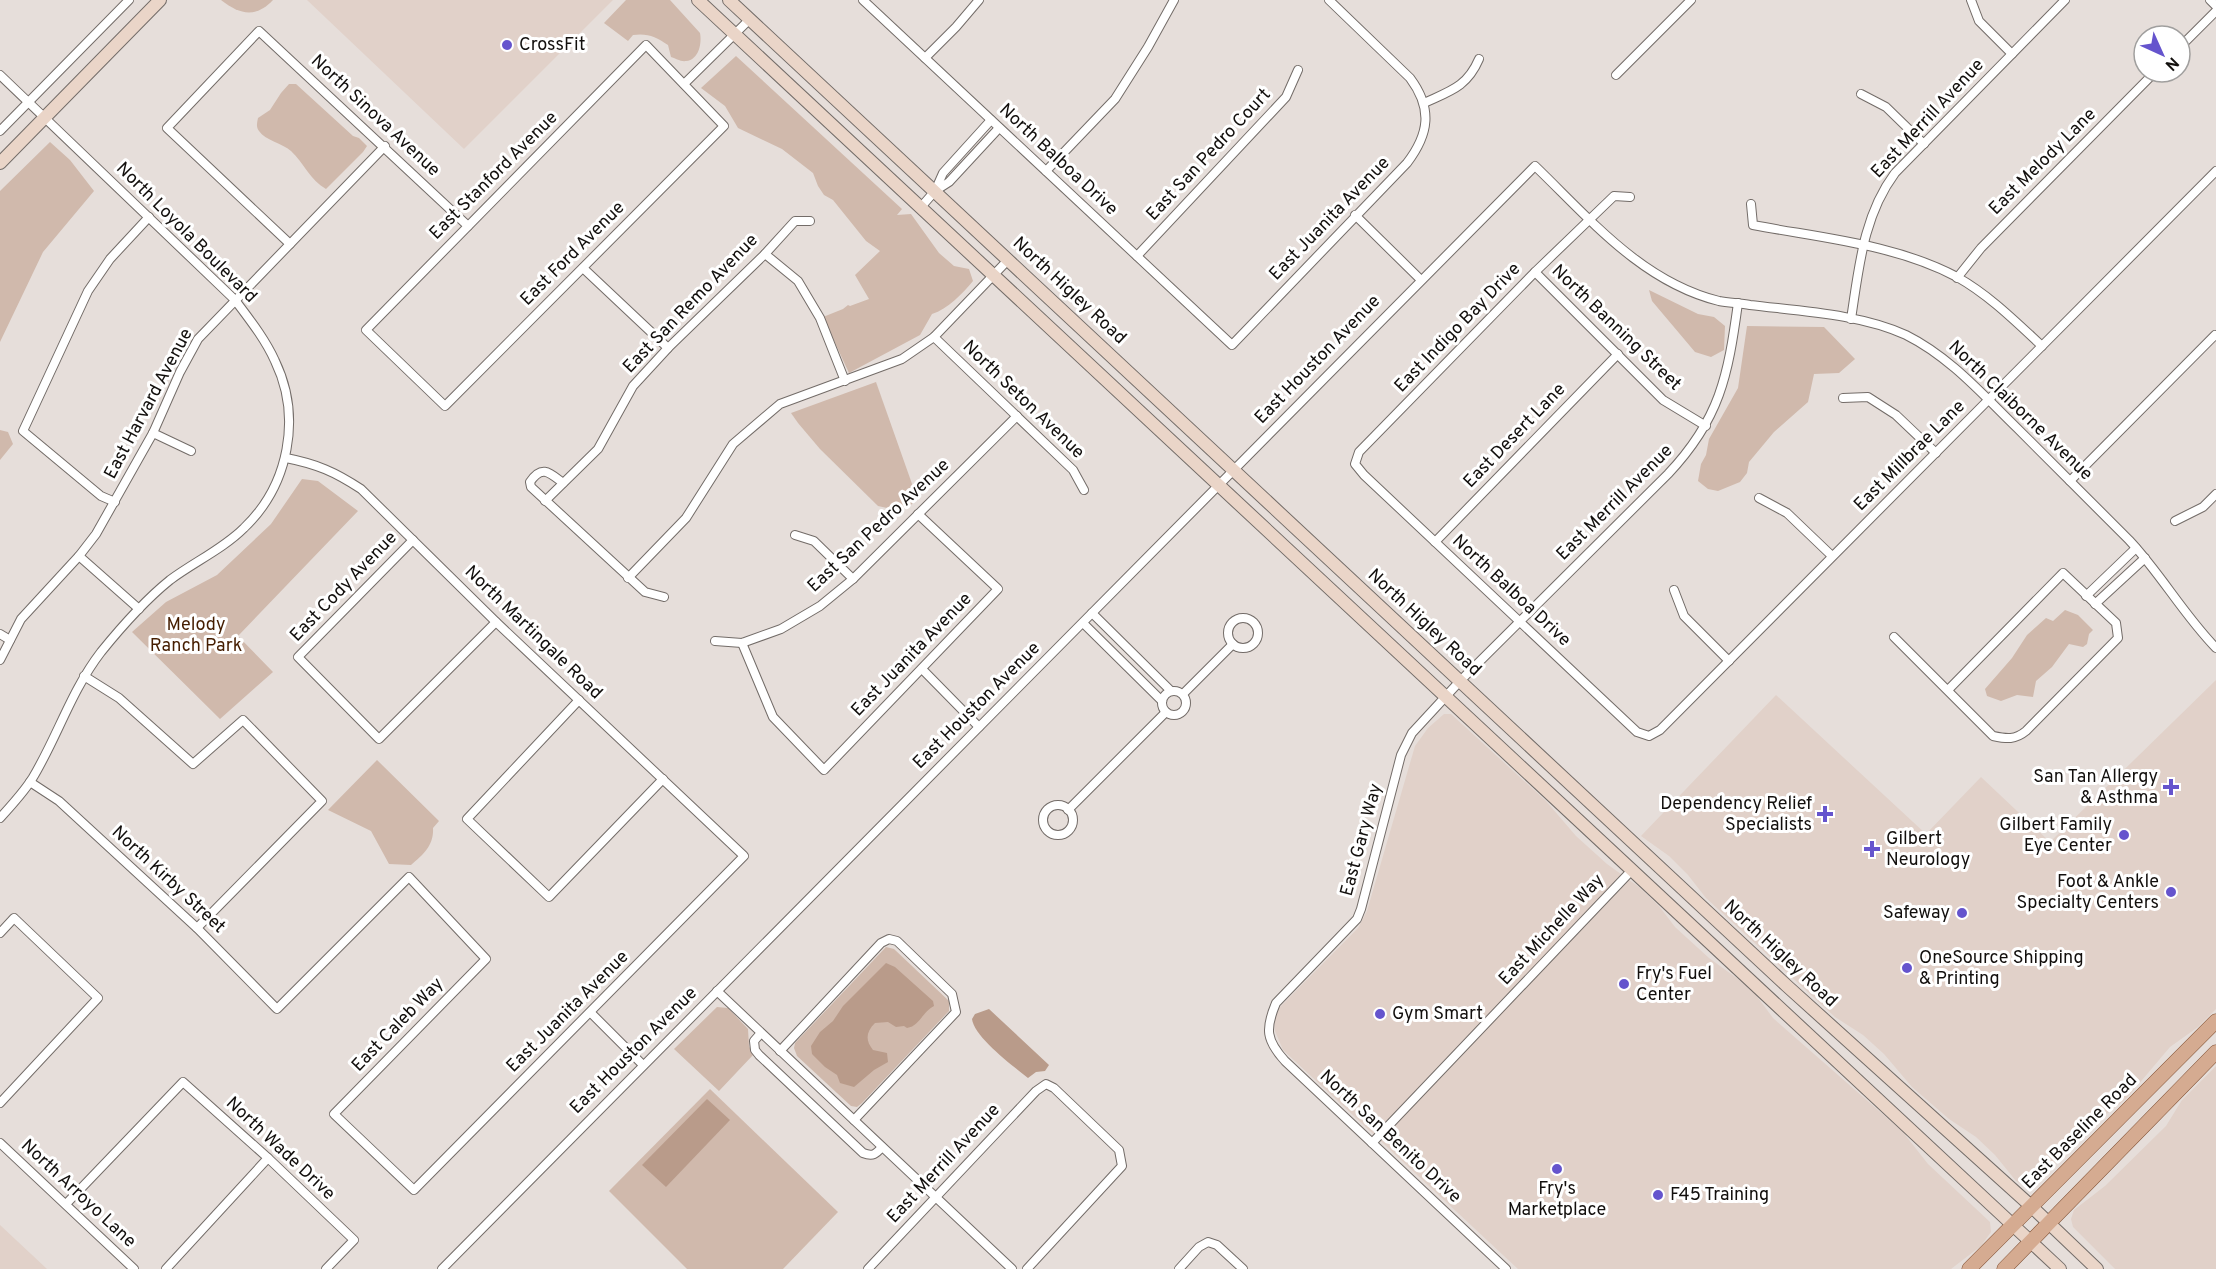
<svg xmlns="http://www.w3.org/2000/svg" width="2216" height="1269" font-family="Overpass,sans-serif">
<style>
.built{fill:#e1d1c9}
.green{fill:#d0b9ac}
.water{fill:#b99b8a}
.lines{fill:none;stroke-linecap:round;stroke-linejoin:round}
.minor-casing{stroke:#736c68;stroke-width:10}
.secondary-casing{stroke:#736c68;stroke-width:14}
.primary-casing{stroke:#7f5033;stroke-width:15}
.minor{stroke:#fff;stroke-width:8}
.secondary{stroke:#ead5c8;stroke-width:12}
.primary{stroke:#d5ab91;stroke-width:14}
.poi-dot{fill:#6554cd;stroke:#fff;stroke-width:2}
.labels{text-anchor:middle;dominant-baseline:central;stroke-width:6;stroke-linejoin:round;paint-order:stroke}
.poi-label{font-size:18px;fill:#120f0d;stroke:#fff;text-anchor:start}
.street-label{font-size:18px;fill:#120f0d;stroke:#fff}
.park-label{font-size:18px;fill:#451d00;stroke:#fff}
</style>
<rect width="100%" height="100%" fill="#e6deda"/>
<g class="built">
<polygon points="307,0 613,0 464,149"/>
<polygon points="2216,680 2216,1009 2198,1027 2170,1047 2126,1099 2096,1122 2032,1186 2027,1187 2016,1181 1995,1155 1976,1137 1949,1119 1912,1087 1884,1054 1863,1035 1835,1017 1706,898 1688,875 1669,856 1641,836 1776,695 1926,834 1981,777 2050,842"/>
<polygon points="1444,714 1451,714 1546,801 1576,836 1607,864 1639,887 1659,906 1675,927 1709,958 1738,979 1756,995 1773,1018 1902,1131 1928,1164 1990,1222 1991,1232 1981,1246 1951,1269 1518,1269 1283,1050 1275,1031 1274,1021 1278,1009 1358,928 1367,911 1415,746 1428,728"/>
<polygon points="2216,1066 2216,1269 2115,1269 2073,1227 2071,1219 2074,1210 2105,1186 2166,1126 2182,1100"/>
<polygon points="0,1225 47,1269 0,1269"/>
</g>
<g class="green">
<path d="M221,0H273C256,18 240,15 221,0Z"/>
<path d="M626,0H670L700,33C702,43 699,60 686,61C681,62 675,58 671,57L668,45C656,37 648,33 633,35L628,41L604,23Z"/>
<path d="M736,56L902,209L897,215L911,214L939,253L954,266L969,269L973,281C962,294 948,309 932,314L920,335L849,373L823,317L843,309L848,305L850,306L869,299L855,275L880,251L866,241L833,200L824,195L818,186L813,173L782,149L738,128L725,106L701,88Z"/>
<path d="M289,84H296L353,136L359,138L367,146L363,152L326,189C310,180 304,163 291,151C282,143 266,141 259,131C256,127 257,123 258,118L270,110L281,93Z"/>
<polygon points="50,142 70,160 94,191 43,252 0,342 0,191"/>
<polygon points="1649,290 1698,314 1714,317 1725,326 1724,350 1711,357 1695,352 1652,301"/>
<polygon points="1747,326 1824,327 1855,359 1839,373 1814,374 1808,402 1774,432 1749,462 1747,473 1740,482 1718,491 1708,489 1698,481 1701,464 1706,455 1709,439 1738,388"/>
<polygon points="876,382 917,498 910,506 887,508 878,506 820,449 798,423 791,413"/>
<polygon points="0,430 8,432 13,444 0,460"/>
<polygon points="302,479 318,481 358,511 238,636 273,672 220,719 132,632 166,602 217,575 271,524"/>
<polygon points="2065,610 2078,615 2093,630 2089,634 2087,644 2083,647 2069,644 2052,667 2036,681 2033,697 2017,695 2001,701 1987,696 1985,689 2012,658 2027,635 2046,618 2053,621"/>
<path d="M377,760L439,821L433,828C434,845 424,854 411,865L389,864L371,831L328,810Z"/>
<polygon points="886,947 894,949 949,1001 949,1011 862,1103 857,1107 851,1106 797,1056 794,1048 795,1043"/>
<polygon points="717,1007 728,1008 748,1029 749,1046 753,1055 719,1091 674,1049"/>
<polygon points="710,1089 838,1212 783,1269 687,1269 609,1191"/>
</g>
<g class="water">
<path d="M886,963L895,967L933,1001L934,1006C922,1012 920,1026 907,1028L904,1026L896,1027L888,1022L875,1023C866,1032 865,1040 873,1050L887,1053L888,1062L874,1070L854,1087L840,1083L837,1075L825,1067L812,1054L811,1046L820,1032L833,1021L843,1006Z"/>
<path d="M989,1009L1049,1065L1045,1071L1036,1072L1028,1078C1013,1066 974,1037 972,1019L975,1014Z"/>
<polygon points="707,1099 730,1120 666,1187 642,1165"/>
</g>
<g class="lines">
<defs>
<g id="minor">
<path d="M863,0L1232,345L1407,163C1429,134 1433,109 1410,78L1329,0"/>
<polyline points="1971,0 1979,21 2012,54"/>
<polyline points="2210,0 2216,6"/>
<polygon points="646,45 724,126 445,406 366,330"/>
<polyline points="2180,47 2216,11"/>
<polyline points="925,58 956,27 979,0"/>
<path d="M0,75L235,300C250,320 265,339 275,361C302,417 289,485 244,528C223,549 194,562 170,580C144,601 122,626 101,652C71,691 57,738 32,779C23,793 11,806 0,818"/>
<polyline points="1616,75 1691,0"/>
<polyline points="684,84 750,19"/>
<polyline points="1861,94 1886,107 1924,144"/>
<path d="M1424,103C1450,91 1467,87 1479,59"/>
<polyline points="0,131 129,0"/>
<polyline points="1046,171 1115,99 1148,47 1174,0"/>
<polyline points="935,191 943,173 991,120"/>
<polyline points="1630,197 1614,196 1535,272 1359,452 1355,464 1364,475 1637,732 1649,736 1660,730 2216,171"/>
<path d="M1751,204L1753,225C1821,238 1895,244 1957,277C1989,295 2015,321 2042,346"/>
<polyline points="921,207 935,191 949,182 999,128"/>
<polyline points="1355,215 1420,279"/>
<polyline points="290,244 167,128 259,31 468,226"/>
<polyline points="765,254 798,281 820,318 845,381"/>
<polyline points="1137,256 1286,97 1298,70"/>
<polyline points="583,268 668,348"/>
<polyline points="1535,272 1663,400 1706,426"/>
<polyline points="1957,278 1981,248 2155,72"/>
<path d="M1851,319C1859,268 1863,216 1895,173L2065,0"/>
<polyline points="934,337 1073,470 1084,490"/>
<polyline points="1843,398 1868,397 1896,415 1936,453"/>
<polyline points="153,433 191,451"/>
<polyline points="2070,481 2215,335 2216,336"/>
<path d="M563,483C550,473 542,464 530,482L531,487L645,592L664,597"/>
<polyline points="1759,498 1787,513 1832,556"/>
<polyline points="545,501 598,449 633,386 668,348 765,254 795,221 810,221"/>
<polyline points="115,502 101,496 23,431 88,291 110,259 149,217"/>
<polyline points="2175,521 2203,507 2216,494"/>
<polyline points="795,535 814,541 853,579"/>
<polyline points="413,540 298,657 379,739 496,622"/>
<polyline points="1435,542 1618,354"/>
<polyline points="79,556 139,609"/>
<polyline points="628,578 686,518 733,444 780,404 902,359 934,337 1008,260"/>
<polyline points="1674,590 1684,616 1729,661"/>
<polyline points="2086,596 2136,548"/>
<polyline points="2095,604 2145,558"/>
<polyline points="1092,613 1171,691"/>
<circle cx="1243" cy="633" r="15"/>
<polyline points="1083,623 1162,701"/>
<polyline points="0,634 10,640"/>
<path d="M1894,637L1993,736C2007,739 2015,740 2026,731L2118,638L2116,623L2063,573L1948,690"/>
<polyline points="715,641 742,643 781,629 820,606 853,579 1017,416"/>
<polyline points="742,643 773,717 824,770 998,589 918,514"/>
<polyline points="0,660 21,619 79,556 96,534 153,433 180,372 198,339 385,146"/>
<polyline points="922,669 979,727"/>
<polyline points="84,676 119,698 193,764 243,720 322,801 197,928"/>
<circle cx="1174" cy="703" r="12"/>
<polyline points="1183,694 1233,644"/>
<polyline points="579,700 467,819 549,897 663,779"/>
<path d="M30,782L59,801L197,928L277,1009L409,877L486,959L334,1114L414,1190L744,856L496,622L361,489C335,472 317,464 286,458"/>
<circle cx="1058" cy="820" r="15"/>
<polyline points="1068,810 1166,712"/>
<polyline points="0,933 14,918 98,998 0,1103"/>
<polyline points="717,991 1012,1269"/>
<polyline points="591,1013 643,1065"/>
<path d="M761,1033L754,1041L755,1050L759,1055L863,1153C873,1157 876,1154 882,1147"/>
<polyline points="780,1051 881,943 889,939 897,941 952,994 956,1012 854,1120"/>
<polyline points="0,1143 134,1269"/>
<polyline points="1372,1143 1632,870"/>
<polyline points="66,1204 183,1082 268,1158 354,1240 326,1269"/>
<polyline points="166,1269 268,1158"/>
<path d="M442,1269L1535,166C1590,219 1642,282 1719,301C1729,303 1740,303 1750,305C1799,311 1861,314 1906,335C1950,357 1982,394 2017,428C2054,465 2092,503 2129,540C2161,574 2183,614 2216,648"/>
<polyline points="868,1269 1036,1091 1046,1084 1054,1088 1119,1150 1122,1166 1027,1269"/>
<polyline points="1179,1269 1199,1247 1208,1242 1217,1245 1243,1269"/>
<path d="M1506,1269L1285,1061C1266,1040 1265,1029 1276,1003L1357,919L1361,909L1401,755L1412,733L1460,681L1668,474C1720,419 1728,376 1738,303"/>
</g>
<g id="secondary">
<polyline points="698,0 2060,1269"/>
<polyline points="729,0 1787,986 2031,1206 2097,1269"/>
<polyline points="0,163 160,0"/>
</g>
<g id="primary">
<polyline points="1969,1269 2216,1021"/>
<polyline points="2004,1269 2216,1052"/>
</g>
</defs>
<use href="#minor" class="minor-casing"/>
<use href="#secondary" class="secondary-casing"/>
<use href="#primary" class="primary-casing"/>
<use href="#minor" class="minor"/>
<use href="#secondary" class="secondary"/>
<use href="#primary" class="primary"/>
</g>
<g class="poi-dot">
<circle cx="507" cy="45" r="6"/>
<path d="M2168 778h6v6h6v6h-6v6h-6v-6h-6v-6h6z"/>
<path d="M1822 805h6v6h6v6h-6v6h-6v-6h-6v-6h6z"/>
<circle cx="2124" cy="835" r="6"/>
<path d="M1869 840h6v6h6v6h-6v6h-6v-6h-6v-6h6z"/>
<circle cx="2171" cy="892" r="6"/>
<circle cx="1962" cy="913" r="6"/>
<circle cx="1907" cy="968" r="6"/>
<circle cx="1624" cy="984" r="6"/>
<circle cx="1380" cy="1014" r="6"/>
<circle cx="1557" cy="1169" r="6"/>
<circle cx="1658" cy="1195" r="6"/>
</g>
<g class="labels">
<g class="poi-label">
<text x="519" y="45">CrossFit</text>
<text x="2158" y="777" text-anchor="end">San Tan Allergy<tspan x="2158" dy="21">&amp; Asthma</tspan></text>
<text x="1812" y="804" text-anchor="end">Dependency Relief<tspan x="1812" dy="21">Specialists</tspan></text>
<text x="2112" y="825" text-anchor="end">Gilbert Family<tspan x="2112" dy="21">Eye Center</tspan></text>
<text x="1886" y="839">Gilbert<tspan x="1886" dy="21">Neurology</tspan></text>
<text x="2159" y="882" text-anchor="end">Foot &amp; Ankle<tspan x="2159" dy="21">Specialty Centers</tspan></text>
<text x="1950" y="913" text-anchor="end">Safeway</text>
<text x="1919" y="958">OneSource Shipping<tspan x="1919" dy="21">&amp; Printing</tspan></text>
<text x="1636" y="974">Fry's Fuel<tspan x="1636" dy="21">Center</tspan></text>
<text x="1392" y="1014">Gym Smart</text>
<text x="1557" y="1189" text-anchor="middle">Fry's<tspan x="1557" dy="21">Marketplace</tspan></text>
<text x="1670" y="1195">F45 Training</text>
</g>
<g class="street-label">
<text transform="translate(375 116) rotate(43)">North Sinova Avenue</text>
<text transform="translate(1928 119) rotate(-47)">East Merrill Avenue</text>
<text transform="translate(1209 155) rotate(-47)">East San Pedro Court</text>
<text transform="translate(1058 160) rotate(43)">North Balboa Drive</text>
<text transform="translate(2043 162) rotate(-45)">East Melody Lane</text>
<text transform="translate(494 176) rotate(-45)">East Stanford Avenue</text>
<text transform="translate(1330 219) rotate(-46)">East Juanita Avenue</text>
<text transform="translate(186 233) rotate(45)">North Loyola Boulevard</text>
<text transform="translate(573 254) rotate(-45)">East Ford Avenue</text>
<text transform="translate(1069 291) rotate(43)">North Higley Road</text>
<text transform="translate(691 304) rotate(-46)">East San Remo Avenue</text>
<text transform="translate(1458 328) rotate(-46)">East Indigo Bay Drive</text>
<text transform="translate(1616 328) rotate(44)">North Banning Street</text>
<text transform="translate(1318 360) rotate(-46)">East Houston Avenue</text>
<text transform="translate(1023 400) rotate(44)">North Seton Avenue</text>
<text transform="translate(149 404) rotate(-62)">East Harvard Avenue</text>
<text transform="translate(2020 411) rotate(44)">North Claiborne Avenue</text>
<text transform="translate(1515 436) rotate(-46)">East Desert Lane</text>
<text transform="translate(1910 456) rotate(-45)">East Millbrae Lane</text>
<text transform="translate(1615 503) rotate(-45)">East Merrill Avenue</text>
<text transform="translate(879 526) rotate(-43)">East San Pedro Avenue</text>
<text transform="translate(344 587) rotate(-46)">East Cody Avenue</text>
<text transform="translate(1511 591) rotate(43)">North Balboa Drive</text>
<text transform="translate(1424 623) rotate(43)">North Higley Road</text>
<text transform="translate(533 633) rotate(44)">North Martingale Road</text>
<text transform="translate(912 655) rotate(-46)">East Juanita Avenue</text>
<text transform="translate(977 706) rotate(-45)">East Houston Avenue</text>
<text transform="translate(1362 840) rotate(-75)">East Gary Way</text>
<text transform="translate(168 880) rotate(43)">North Kirby Street</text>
<text transform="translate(1552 930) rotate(-47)">East Michelle Way</text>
<text transform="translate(1780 954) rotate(43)">North Higley Road</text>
<text transform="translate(568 1012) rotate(-45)">East Juanita Avenue</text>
<text transform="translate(398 1025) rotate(-46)">East Caleb Way</text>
<text transform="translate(634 1051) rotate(-45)">East Houston Avenue</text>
<text transform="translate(2080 1132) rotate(-45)">East Baseline Road</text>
<text transform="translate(1390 1137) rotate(43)">North San Benito Drive</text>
<text transform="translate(280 1149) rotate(43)">North Wade Drive</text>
<text transform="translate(944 1164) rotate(-47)">East Merrill Avenue</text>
<text transform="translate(78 1194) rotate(43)">North Arroyo Lane</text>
</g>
<g class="park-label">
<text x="196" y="625">Melody<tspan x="196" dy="21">Ranch Park</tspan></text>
</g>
</g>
<g transform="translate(2162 54) rotate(135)"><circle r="28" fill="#ffffff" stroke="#a09f9e" stroke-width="1.5"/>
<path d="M0-4.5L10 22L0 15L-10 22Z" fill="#6554cd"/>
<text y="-9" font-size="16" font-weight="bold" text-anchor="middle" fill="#120f0d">N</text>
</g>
</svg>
